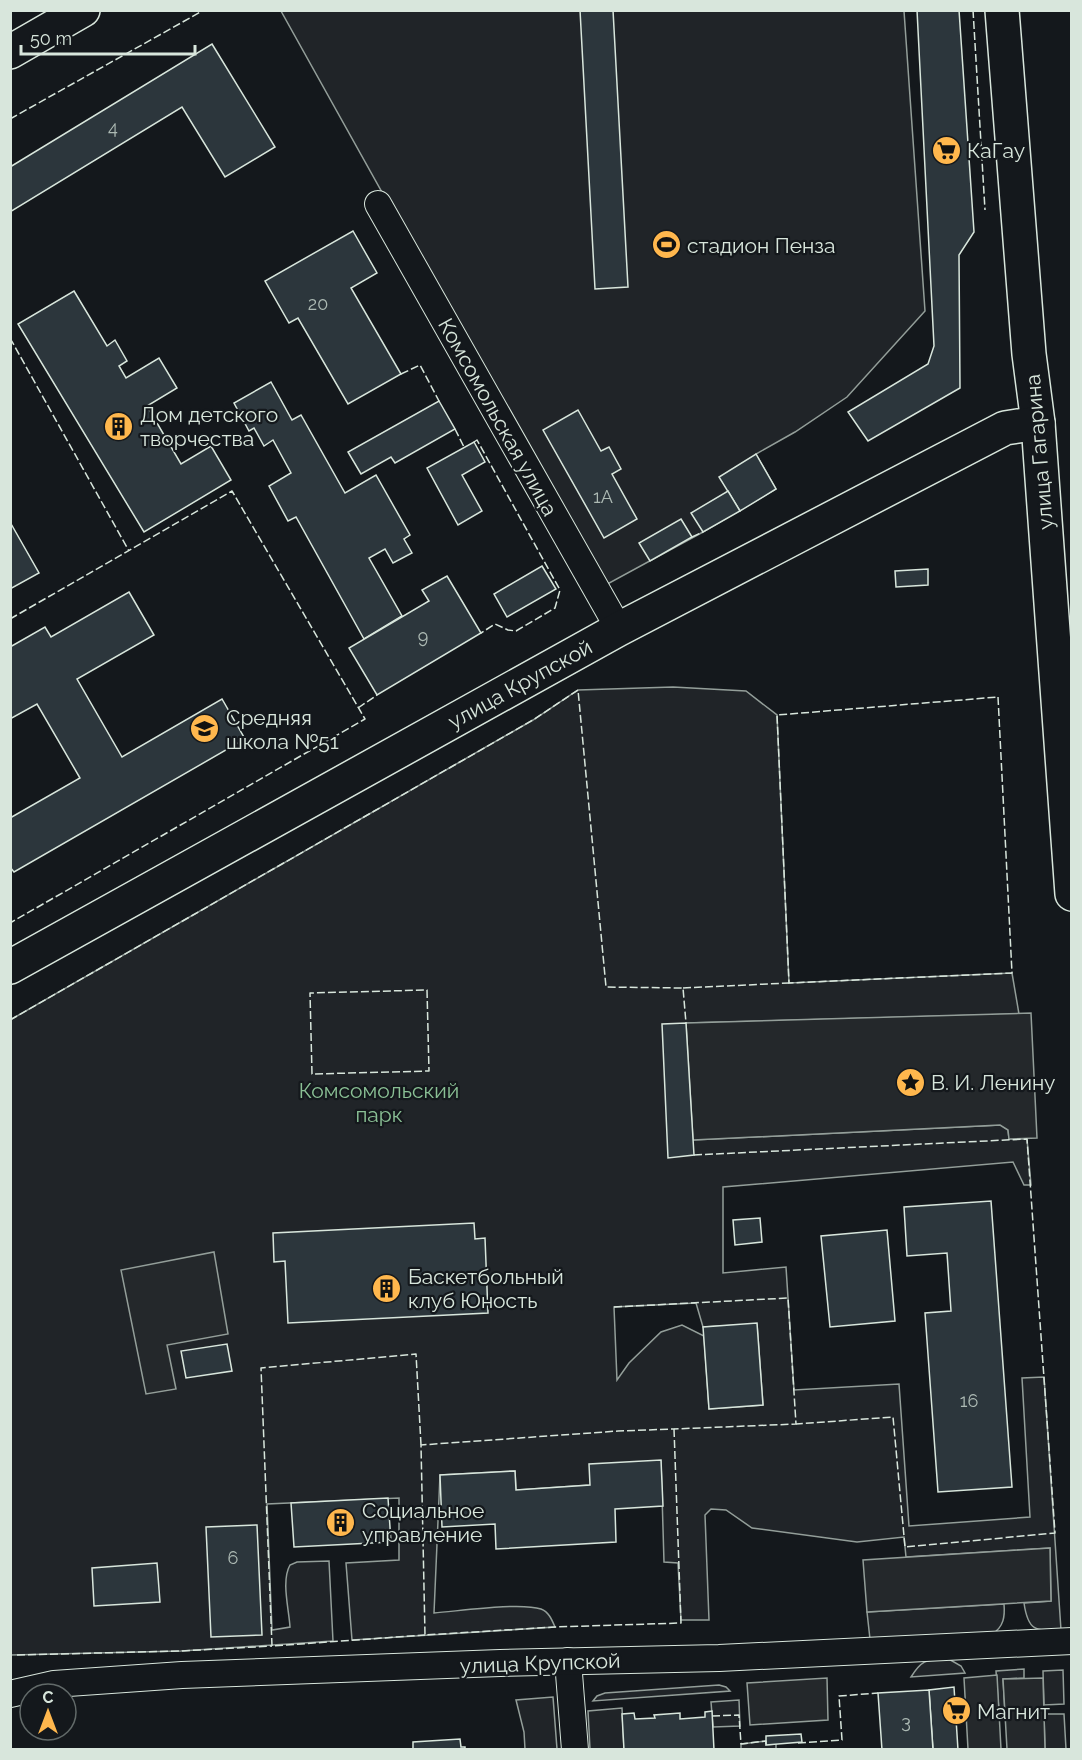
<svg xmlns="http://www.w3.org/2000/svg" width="1082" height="1760" font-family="Raleway,sans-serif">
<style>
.green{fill:#202428;stroke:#939e99;stroke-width:1.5;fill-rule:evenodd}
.parking{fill:#24282b;stroke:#939e99;stroke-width:1.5}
.building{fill:#2c363c;stroke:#d8e6dc;stroke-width:1.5}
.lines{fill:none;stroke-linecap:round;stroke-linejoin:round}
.minor-casing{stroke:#d8e6dc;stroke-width:28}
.major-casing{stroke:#d8e6dc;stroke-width:36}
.minor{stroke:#14181c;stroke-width:26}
.major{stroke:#14181c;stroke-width:33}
.fence{stroke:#d8e6dc;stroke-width:1.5;stroke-dasharray:8 3;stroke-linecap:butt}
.labels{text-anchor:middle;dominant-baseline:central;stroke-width:4.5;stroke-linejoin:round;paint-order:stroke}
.number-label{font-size:18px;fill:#adbab4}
.poi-label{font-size:21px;fill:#d8e6dc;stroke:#14181c;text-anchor:start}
.street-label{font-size:21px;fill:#d8e6dc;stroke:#14181c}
.park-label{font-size:21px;fill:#8ac095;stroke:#14181c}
</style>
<rect width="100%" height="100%" fill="#14181c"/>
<g class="green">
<polygon points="281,11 904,11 925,311 847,397 795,432 756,454 776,489 703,532 602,587"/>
<path d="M673,687L746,691L777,715L789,983L1012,973L1019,1014L687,1023L693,1140L1001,1125L1008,1130L1009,1139H1027L1031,1185H1024L1013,1162L723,1187V1273L786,1267L794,1390L899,1384L909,1526L1030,1517L1022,1378L1044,1377L1061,1630C1035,1631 1028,1631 1024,1603L1051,1601L1050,1548L906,1557L904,1537L857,1542L752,1528L726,1510L711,1509L705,1515L709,1620H681L678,1563L664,1562L661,1461L590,1485L516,1490L515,1471L440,1475L434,1613C460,1611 520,1602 541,1609C549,1612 552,1620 555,1627L352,1640L346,1563L399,1560V1498L267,1504L272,1630L290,1627C289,1609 281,1581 290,1565L297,1562L329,1561L333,1641L181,1651L11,1655L10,1020L533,720L578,690ZM696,1303L703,1327L757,1324L763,1405L709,1409L704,1336L682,1325L661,1332L629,1363L617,1380L614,1307Z"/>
<path d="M1004,1604C1005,1616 1004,1627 992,1634L870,1639L867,1612Z"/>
<path d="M947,1658L961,1666L965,1673L911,1677C922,1659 927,1660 947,1658Z"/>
<polygon points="1024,1669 1024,1678 1003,1679 1005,1712 999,1712 996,1671"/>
<polygon points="1063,1670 1064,1704 1044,1705 1043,1671"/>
<polygon points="719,1685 726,1687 730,1691 593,1701 597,1696 605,1693"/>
<polygon points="553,1697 557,1749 525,1749 524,1732 516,1700"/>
<polygon points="739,1700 740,1726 713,1727 711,1702"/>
<polygon points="622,1708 624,1749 590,1749 588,1711"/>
<polygon points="1044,1714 1064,1714 1066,1749 1045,1749"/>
<polygon points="766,1741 766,1745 776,1744 776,1749 741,1749 741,1744"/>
</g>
<g class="parking">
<polygon points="1031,1013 1037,1138 1009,1139 1008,1130 1000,1125 693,1140 686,1023"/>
<polygon points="214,1252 228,1334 167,1345 176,1389 146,1394 121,1270"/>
<polygon points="1050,1548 1051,1601 867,1612 863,1560"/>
<polygon points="997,1675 1001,1749 968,1749 964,1678"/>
<polygon points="827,1678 828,1720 750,1725 747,1683"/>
<polygon points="1043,1678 1045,1749 1007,1749 1003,1679"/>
</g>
<g class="building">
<polygon points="580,10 613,10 628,287 595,289"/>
<polygon points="917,10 959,10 974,232 959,255 960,388 868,441 848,412 928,364 934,346"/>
<polygon points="212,44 275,147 225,177 182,107 10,212 10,167"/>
<polygon points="353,231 377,273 351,288 401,374 348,404 298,318 289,323 265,281"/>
<polygon points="74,291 107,346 115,340 127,361 119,366 126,378 159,358 177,388 147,406 181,464 211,446 231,480 144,532 18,324"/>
<polygon points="271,382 292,420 301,415 345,493 376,475 410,535 404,539 412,553 393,563 385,549 369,558 402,616 364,639 296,517 288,521 269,486 291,473 273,440 264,446 254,428 249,431 234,403"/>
<polygon points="439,401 455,429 395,463 391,457 361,474 348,452"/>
<polygon points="578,410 601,451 609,447 621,469 612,474 637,519 604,538 543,430"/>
<polygon points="474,442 485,462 462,475 482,511 458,525 427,468"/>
<polygon points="756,454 776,489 740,511 719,477"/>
<polygon points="728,491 740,511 703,532 691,513"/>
<polygon points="681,519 692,537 650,561 639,543"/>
<polygon points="10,522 39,573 10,589"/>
<polygon points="542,566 556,589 507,617 494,594"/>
<polygon points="928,569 928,585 896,587 895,571"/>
<polygon points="447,576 481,633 377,695 349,648 429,601 422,590"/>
<polygon points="129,592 154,635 77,679 122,757 222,699 245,739 14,872 10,867 10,818 80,778 37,704 10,719 10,647 45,627 51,637"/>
<polygon points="686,1023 694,1155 668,1158 662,1024"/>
<polygon points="991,1201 1012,1487 938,1492 925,1313 951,1311 947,1253 907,1256 904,1207"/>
<polygon points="760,1218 762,1242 735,1245 733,1220"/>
<polygon points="474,1223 475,1239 485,1238 488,1313 288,1323 285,1261 274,1262 273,1233"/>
<polygon points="887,1230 895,1321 830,1327 821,1236"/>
<polygon points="757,1323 763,1405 709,1409 703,1327"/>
<polygon points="227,1344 232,1371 186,1378 181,1351"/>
<polygon points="661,1460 663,1506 615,1509 616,1542 496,1549 495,1524 442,1527 440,1475 515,1471 516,1490 590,1485 589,1464"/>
<polygon points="388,1498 391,1542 294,1547 291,1503"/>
<polygon points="257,1525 262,1635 211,1637 206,1527"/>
<polygon points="157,1563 160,1602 94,1606 92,1568"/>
<polygon points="954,1687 958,1750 933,1750 929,1690"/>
<polygon points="929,1690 933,1750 882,1750 878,1693"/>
<polygon points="712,1711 714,1750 624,1750 622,1714 634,1713 635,1719 655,1718 654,1715 680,1713 680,1719 705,1717 705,1712"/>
<polygon points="801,1734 802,1742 766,1745 766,1736"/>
<polygon points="460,1739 461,1747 465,1747 465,1750 413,1750 413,1742"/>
</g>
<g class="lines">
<defs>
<g id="minor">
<polyline points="378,204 619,629"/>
<polyline points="568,1661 575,1750"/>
<polyline points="10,1694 54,1684 182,1675 500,1663 719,1658 1072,1641"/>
</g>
<g id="major">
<polyline points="1002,10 1029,354 1038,423 1072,894"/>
<polyline points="10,52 83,10"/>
<polyline points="10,967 619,629 1005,428 1038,423"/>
</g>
</defs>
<use href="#minor" class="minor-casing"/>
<use href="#major" class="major-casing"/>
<use href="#minor" class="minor"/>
<use href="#major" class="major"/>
<g class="fence">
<polyline points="973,10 985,210"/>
<polyline points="10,119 204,10"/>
<polyline points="10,338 129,551"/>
<polyline points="401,374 420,365 439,401"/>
<polyline points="455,429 464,447"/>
<polyline points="474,442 477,440 560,590 555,608 516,631 508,630 495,624 481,633"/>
<polyline points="692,537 703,532"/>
<polyline points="10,619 232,491 365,719 10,923"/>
<polygon points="998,697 1012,973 789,983 777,715"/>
<polyline points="358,708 377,695"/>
<polyline points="683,988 789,983"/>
<polygon points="427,990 429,1071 312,1074 310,993"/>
<polyline points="10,1020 533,720 578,690 606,987 683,988 686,1023"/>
<polyline points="694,1155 1027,1139 1055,1533 905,1547 893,1417 796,1424"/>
<polyline points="614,1307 788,1298 796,1424 674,1429"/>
<polygon points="674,1429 681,1623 555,1627 425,1635 421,1445 618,1431"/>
<polyline points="421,1445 416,1354 261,1368 272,1646 425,1635"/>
<polyline points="17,1655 181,1651 272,1646"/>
<polyline points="712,1716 739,1715 741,1744 766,1741 766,1744"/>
<polyline points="798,1743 842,1740 839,1696 878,1693"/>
</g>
</g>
<defs>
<symbol id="supermarket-disc" viewBox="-11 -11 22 22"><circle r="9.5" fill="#ffb74d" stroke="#14181c"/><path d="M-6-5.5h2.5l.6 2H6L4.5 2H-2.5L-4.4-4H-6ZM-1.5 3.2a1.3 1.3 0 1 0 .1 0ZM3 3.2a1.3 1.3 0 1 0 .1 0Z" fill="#111"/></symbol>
<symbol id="stadium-disc" viewBox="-11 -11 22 22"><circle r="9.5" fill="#ffb74d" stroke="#14181c"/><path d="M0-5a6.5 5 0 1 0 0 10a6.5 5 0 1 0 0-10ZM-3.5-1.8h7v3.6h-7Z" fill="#111"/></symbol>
<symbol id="building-disc" viewBox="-11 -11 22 22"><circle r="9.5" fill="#ffb74d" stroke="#14181c"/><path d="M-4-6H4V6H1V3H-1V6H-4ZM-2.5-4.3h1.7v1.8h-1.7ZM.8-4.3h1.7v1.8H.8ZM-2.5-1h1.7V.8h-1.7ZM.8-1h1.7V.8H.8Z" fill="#111"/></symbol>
<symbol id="school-disc" viewBox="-11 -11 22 22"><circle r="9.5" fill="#ffb74d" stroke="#14181c"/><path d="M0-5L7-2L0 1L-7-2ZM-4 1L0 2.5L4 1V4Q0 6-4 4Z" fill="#111"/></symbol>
<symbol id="sight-disc" viewBox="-11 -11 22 22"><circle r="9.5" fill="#ffb74d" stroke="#14181c"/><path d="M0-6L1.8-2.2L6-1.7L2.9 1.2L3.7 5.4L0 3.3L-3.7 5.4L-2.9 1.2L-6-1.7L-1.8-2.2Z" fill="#111"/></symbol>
</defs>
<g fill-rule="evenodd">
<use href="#supermarket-disc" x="930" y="134" width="33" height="33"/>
<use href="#stadium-disc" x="650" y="228" width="33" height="33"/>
<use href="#building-disc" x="102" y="410" width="33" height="33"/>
<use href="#school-disc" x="188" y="712" width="33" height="33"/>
<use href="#sight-disc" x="894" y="1066" width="33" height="33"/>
<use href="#building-disc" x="370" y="1272" width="33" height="33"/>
<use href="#building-disc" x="324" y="1506" width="33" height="33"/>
<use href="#supermarket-disc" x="940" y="1694" width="33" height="33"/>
</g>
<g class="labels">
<g class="number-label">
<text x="113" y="127">4</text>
<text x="318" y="303">20</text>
<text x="603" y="496">1А</text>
<text x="423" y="636">9</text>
<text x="969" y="1400">16</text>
<text x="233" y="1557">6</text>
<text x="906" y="1721">3</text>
</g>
<g class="poi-label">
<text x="967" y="150">КаГау</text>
<text x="687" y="245">стадион Пенза</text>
<text x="140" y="414">Дом детского<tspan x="140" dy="24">творчества</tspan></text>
<text x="226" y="717">Средняя<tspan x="226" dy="24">школа №51</tspan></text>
<text x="931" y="1082">В. И. Ленину</text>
<text x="408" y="1276">Баскетбольный<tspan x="408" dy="24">клуб Юность</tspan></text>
<text x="362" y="1510">Социальное<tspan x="362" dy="24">управление</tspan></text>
<text x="977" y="1711">Магнит</text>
</g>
<g class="street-label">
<text transform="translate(498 417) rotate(61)">Комсомольская улица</text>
<text transform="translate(1039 452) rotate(-95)">улица Гагарина</text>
<text transform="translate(520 684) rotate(-29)">улица Крупской</text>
<text transform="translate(540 1663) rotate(-2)">улица Крупской</text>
</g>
<g class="park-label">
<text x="379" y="1090">Комсомольский<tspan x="379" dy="24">парк</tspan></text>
</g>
</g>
<rect width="1082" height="1760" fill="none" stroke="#d8e6dc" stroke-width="24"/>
<g transform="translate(48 1712)"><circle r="28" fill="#14181c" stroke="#626a69" stroke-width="1.5"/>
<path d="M0-4.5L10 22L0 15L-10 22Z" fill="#ffb74d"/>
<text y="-9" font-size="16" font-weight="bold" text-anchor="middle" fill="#d8e6dc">С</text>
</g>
<path d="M21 45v9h174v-9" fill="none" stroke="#d8e6dc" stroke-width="3"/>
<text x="30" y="45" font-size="18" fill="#d8e6dc" stroke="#14181c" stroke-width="4.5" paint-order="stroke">50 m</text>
</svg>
